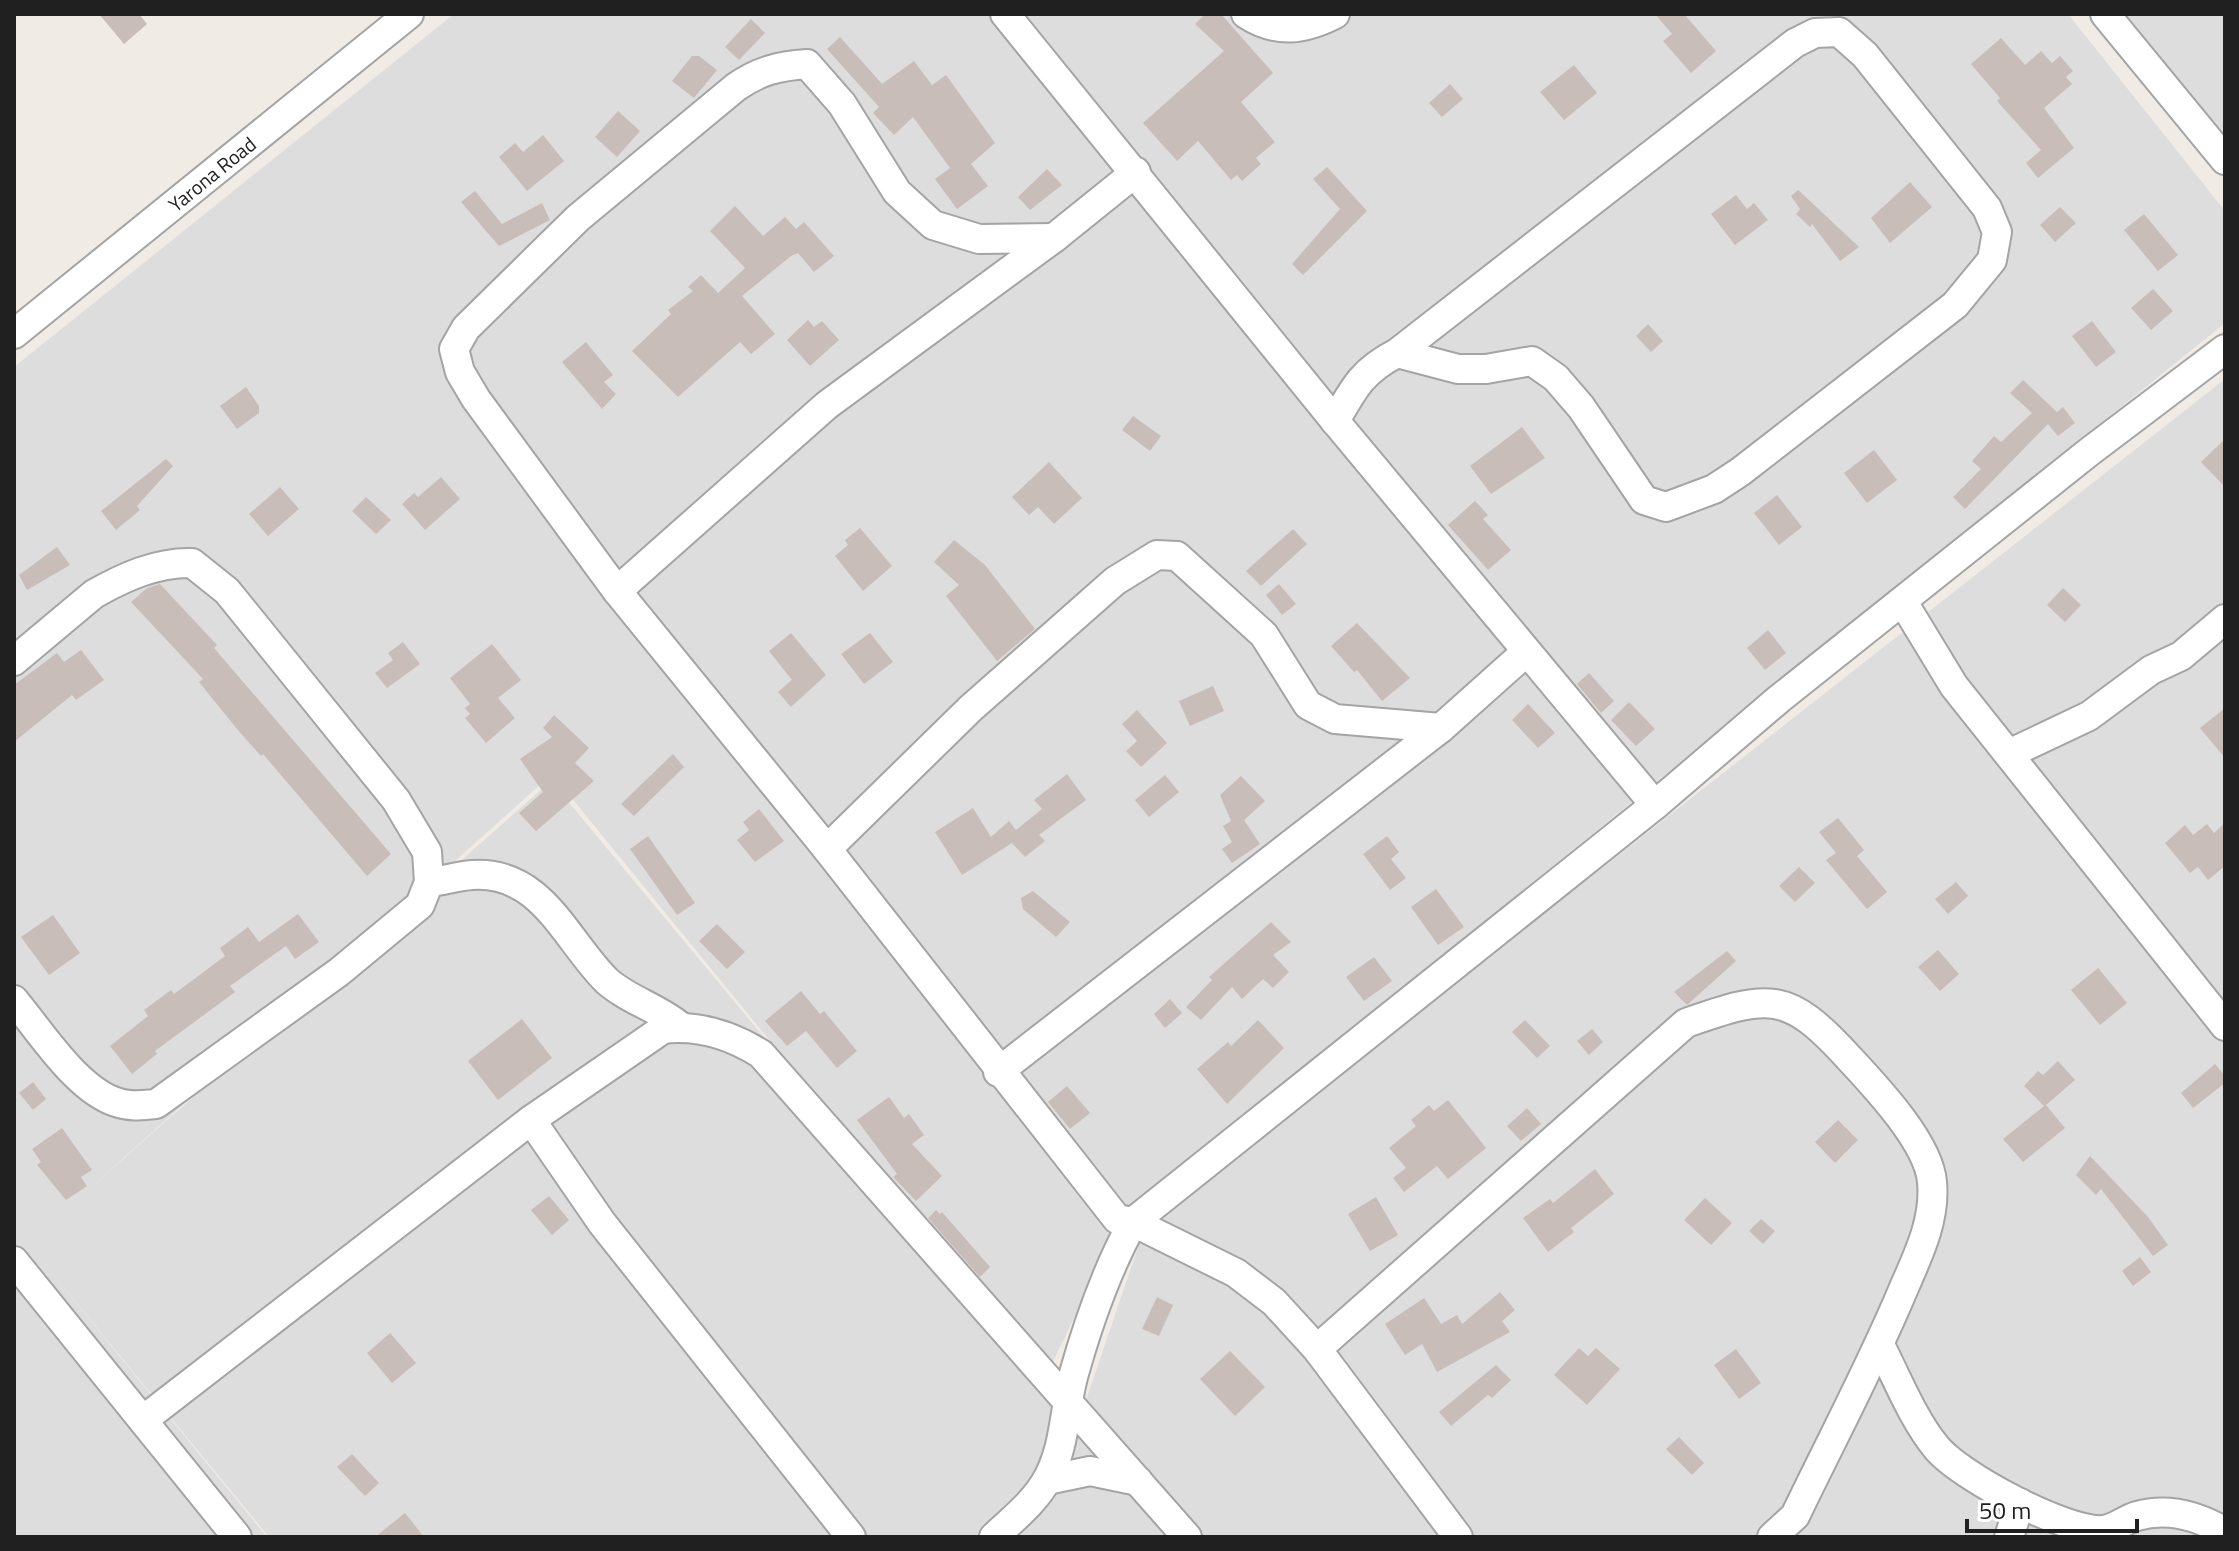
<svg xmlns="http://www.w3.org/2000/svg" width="2239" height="1551" font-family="'Titillium Web',sans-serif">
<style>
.residential{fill:#dedddd;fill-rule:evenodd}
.building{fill:#c9bdb9}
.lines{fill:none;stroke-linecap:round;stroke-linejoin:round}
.minor-casing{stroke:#a4a4a4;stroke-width:32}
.minor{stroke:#fff;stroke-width:28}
.labels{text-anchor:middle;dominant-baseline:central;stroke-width:7;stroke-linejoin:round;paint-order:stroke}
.street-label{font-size:20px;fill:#202020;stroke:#fff}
</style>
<rect width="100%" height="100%" fill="#f1ebe6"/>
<g class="residential">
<path d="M454,14H2068L2225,211V323L1125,1211L1051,1366L1180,1537H269L28,1244L267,1537H14V367ZM552,774L921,1226L551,781L80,1197Z"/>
<polygon points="2105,14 2225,14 2225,160"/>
<polygon points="2225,379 2225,1537 1198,1537 1086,1400 1145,1227"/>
</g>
<g class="building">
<polygon points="99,14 139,14 147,24 124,44"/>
<polygon points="1205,14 1221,14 1273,73 1241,102 1275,142 1256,158 1261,164 1242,181 1237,175 1231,180 1198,141 1177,161 1143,123 1224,51 1195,24"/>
<polygon points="1655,14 1684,14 1716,51 1691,73 1663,41 1672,34"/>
<polygon points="751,19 765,33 739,60 725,47"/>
<polygon points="840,37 882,84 914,61 932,85 946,75 995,143 971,164 988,186 957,209 935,179 950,168 913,117 894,135 873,113 879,107 827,49"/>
<polygon points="2001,38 2025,65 2041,51 2052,63 2060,56 2073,71 2066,77 2072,84 2044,108 2074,148 2038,178 2026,163 2041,150 1997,101 2000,98 1971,64"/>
<polygon points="692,56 699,56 717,70 694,98 672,81"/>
<polygon points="1574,65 1597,93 1564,120 1540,92"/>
<polygon points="1450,84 1463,99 1442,117 1429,103"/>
<polygon points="618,111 640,131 617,157 595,137"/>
<polygon points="543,135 564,161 527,191 499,157 515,143 523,152"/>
<polygon points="1327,167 1367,211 1303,275 1292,264 1340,209 1313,179"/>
<polygon points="1047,169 1062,185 1030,210 1018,197"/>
<polygon points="1910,182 1932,207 1890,243 1871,218"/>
<polygon points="1798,190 1810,201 1859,247 1840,261 1812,224 1810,227 1796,214 1800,209 1791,196"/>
<polygon points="475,191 502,224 542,203 550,220 499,246 461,202"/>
<polygon points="1736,195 1747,209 1754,203 1768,220 1735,245 1711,214"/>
<polygon points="735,206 763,236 785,217 796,229 804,222 834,256 814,272 798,253 791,256 742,296 775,334 751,354 740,342 678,397 632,351 671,314 668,310 693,291 688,287 701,275 718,293 745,268 710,231"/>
<polygon points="2060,207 2076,223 2055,242 2040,225"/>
<polygon points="2144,214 2178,255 2158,271 2124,230"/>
<polygon points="2153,289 2173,311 2151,330 2131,308"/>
<polygon points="808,320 814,327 822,321 839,340 810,366 787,340"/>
<polygon points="2092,321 2116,352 2096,367 2072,336"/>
<polygon points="1648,324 1663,341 1651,352 1636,336"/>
<polygon points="586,342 613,375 604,382 616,394 602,409 562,362"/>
<polygon points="2023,380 2057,412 2063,407 2075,423 2058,436 2048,424 1965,509 1953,497 1981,469 1972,461 1994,436 2001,442 2032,413 2010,393"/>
<polygon points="246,387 259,406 259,413 237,429 220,406"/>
<polygon points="1133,416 1161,436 1150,451 1122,430"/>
<polygon points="1522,427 1545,458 1491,494 1470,466"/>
<polygon points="2225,439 2225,487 2201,462"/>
<polygon points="1874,450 1897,480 1867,503 1844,473"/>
<polygon points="166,459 173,466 137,506 140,510 116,530 101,511"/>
<polygon points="1049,462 1082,498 1054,524 1038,507 1029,515 1012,497"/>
<polygon points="441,477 460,499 425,530 402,504 414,493 418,497"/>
<polygon points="280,487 299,509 268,536 249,514"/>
<polygon points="1777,495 1802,527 1779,545 1754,513"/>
<polygon points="366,497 391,520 376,534 352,511"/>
<polygon points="1475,501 1488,515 1483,519 1511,550 1488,570 1448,525"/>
<polygon points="860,528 892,566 863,591 835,556 848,545 845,540"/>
<polygon points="1293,529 1307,544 1261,586 1246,571"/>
<polygon points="954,540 985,565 1035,629 997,661 946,596 959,585 934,562"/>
<polygon points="57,547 70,565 27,590 19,575"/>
<polygon points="160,584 217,645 214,648 391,854 367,876 263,754 261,756 237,729 199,682 203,679 131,602 147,588"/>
<polygon points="1279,584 1296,604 1282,615 1266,595"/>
<polygon points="2063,588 2081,605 2065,622 2047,605"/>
<polygon points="1357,623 1410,678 1382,701 1357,670 1354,672 1331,646"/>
<polygon points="1768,630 1786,653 1765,670 1747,648"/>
<polygon points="791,633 826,675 791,707 778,692 792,680 769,651"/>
<polygon points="870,633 893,662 864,684 841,654"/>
<polygon points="403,642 420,664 387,688 375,673 393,660 388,653"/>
<polygon points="492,644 521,680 498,698 515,718 486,743 465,718 470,714 465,708 470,704 450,678"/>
<polygon points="81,650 104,680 76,700 72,695 14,742 14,685 57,653 64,662"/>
<polygon points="1589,673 1614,701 1601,713 1577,684"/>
<polygon points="1213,686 1224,711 1190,726 1179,701"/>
<polygon points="1629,702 1655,729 1636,746 1611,720"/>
<polygon points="1528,704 1555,733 1538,748 1512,720"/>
<polygon points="2225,708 2225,758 2200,728"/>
<polygon points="1137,710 1167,743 1141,767 1126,751 1137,741 1122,724"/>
<polygon points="554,715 589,748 575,763 594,781 536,831 519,813 543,792 520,759 552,737 543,728"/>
<polygon points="673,754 684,767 634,816 621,804"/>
<polygon points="1067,774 1086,800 1039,835 1045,841 1025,857 1012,843 962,875 935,832 973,808 991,837 1009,821 1016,830 1042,809 1034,800"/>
<polygon points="1165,775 1179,792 1149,817 1135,800"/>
<polygon points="1241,776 1265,801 1244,820 1260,844 1232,863 1222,849 1232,842 1223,826 1231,821 1220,795"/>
<polygon points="759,809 784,841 755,862 737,840 749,830 743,822"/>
<polygon points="1838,818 1864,850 1857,856 1887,892 1867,909 1826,860 1836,853 1819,832"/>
<polygon points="2225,823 2225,866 2208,880 2198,867 2190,873 2165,843 2185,825 2193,835 2207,824 2214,833"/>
<polygon points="648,836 695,903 677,915 630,849"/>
<polygon points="1387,836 1399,852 1391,859 1406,878 1390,890 1363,854"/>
<polygon points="1799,867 1815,883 1795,902 1779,886"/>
<polygon points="1956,882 1968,896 1948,914 1935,899"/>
<polygon points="1436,889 1464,927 1438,945 1411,907"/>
<polygon points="1033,891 1070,922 1056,937 1023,909 1021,898"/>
<polygon points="298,914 319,942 295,959 286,946 230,986 235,992 155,1051 157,1054 132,1074 110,1046 148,1016 144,1010 171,990 174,994 225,956 220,948 248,927 259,942"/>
<polygon points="53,915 80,953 49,975 21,937"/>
<polygon points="1271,922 1291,942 1273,955 1289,972 1273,988 1263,979 1242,999 1232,987 1201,1020 1186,1007 1212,980 1209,977"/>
<polygon points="717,924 745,952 727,969 699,941"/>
<polygon points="1938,950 1959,974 1940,991 1918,967"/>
<polygon points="1727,951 1736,961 1687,1005 1674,992"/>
<polygon points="1374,957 1392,981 1364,1001 1346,977"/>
<polygon points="2098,968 2127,1003 2100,1025 2071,990"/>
<polygon points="801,991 820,1014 824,1011 857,1051 837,1068 806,1031 787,1046 765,1021"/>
<polygon points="1170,999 1182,1013 1165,1028 1154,1014"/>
<polygon points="522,1019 552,1058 498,1100 468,1061"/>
<polygon points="1258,1020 1284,1048 1227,1104 1197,1069 1228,1042 1231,1046"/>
<polygon points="1525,1020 1550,1046 1537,1058 1512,1032"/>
<polygon points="1592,1029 1603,1042 1589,1055 1577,1041"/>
<polygon points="2058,1061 2075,1080 2046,1105 2065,1128 2023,1162 2003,1139 2044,1106 2024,1086 2038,1071 2043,1075"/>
<polygon points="2215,1064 2225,1076 2225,1083 2193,1108 2181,1093"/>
<polygon points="33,1082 46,1099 33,1110 19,1093"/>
<polygon points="1067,1086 1090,1113 1070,1129 1048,1102"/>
<polygon points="889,1097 904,1118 909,1114 924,1135 912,1144 942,1176 916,1201 893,1177 897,1174 857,1120"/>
<polygon points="1448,1100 1486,1148 1448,1179 1437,1166 1404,1192 1393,1178 1406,1168 1389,1148 1416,1126 1411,1120 1429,1105 1434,1111"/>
<polygon points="1527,1108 1541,1124 1521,1141 1507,1126"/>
<polygon points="1838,1120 1858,1140 1835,1163 1815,1142"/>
<polygon points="62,1128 92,1170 81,1177 87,1186 66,1200 37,1165 41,1162 32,1149"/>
<polygon points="2090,1156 2148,1217 2168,1245 2153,1256 2101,1189 2096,1195 2076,1175"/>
<polygon points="1595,1169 1614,1194 1571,1228 1574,1232 1548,1252 1523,1218 1550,1199 1553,1203"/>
<polygon points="549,1196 569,1220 552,1235 531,1210"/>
<polygon points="1376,1197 1398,1235 1370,1251 1348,1214"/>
<polygon points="1705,1198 1732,1223 1711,1245 1684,1220"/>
<polygon points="936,1210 940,1214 942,1212 990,1267 980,1277 928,1218"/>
<polygon points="1761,1219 1775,1231 1763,1244 1749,1231"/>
<polygon points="2140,1257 2151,1272 2133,1286 2122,1271"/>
<polygon points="1500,1292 1515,1310 1502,1321 1510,1332 1437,1372 1422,1344 1405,1355 1385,1324 1424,1298 1441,1324 1457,1315 1462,1324"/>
<polygon points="1157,1297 1173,1305 1159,1336 1142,1329"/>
<polygon points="390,1333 416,1363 392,1383 367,1353"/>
<polygon points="1579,1348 1588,1356 1596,1348 1620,1369 1587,1405 1554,1375"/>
<polygon points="1736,1349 1761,1383 1739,1399 1714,1365"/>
<polygon points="1230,1351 1265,1387 1235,1416 1200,1379"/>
<polygon points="1496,1365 1511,1380 1492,1398 1488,1395 1451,1426 1439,1412"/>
<polygon points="1679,1437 1704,1463 1692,1475 1666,1449"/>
<polygon points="352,1454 379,1483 365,1496 337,1467"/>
<polygon points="405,1513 424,1537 375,1537"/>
</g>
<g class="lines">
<defs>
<g id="minor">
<polyline points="1005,14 1335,421 1655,805"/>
<path d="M1246,14C1277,34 1304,30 1335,14"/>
<polyline points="2105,14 2225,160"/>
<path d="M1054,238L979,239L933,225L897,192L842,104L807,64C778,66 759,71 736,87L578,218L466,328L454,349L460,372L476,399L617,591L827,849L1117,1219L1133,1222L1236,1273L1274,1302L1317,1349L1458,1537"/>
<polyline points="14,334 409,14"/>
<path d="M1335,421C1354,388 1362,371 1397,353L1795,43L1815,33L1839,32L1865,55L1987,208L1997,232L1992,260L1955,305L1740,472L1714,489L1666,507L1644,500L1581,407L1556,378L1532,361L1486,369H1458L1397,353"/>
<polyline points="617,591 827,405 1054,238 1136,172"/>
<polyline points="1903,602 1954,686 2225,1026"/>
<path d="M14,661L94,594C124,577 157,562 192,563L227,591L396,800L427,852L429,882L420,905L339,972L156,1104C143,1105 131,1107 119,1103C78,1092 40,1031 14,1000"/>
<polyline points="2011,753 2089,716 2151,670 2181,656 2225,619"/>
<polyline points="827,849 971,708 1115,581 1157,555 1177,556 1264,635 1308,705 1335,719 1441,728"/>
<path d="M429,882C443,881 457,876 472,875C542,870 566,941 607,981C628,1000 659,1008 681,1027"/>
<polyline points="998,1072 1441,728 1525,653"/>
<polyline points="531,1120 602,1223 851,1537"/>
<polyline points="14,1261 237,1537"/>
<path d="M1880,1345C1897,1378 1913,1419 1936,1447C1959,1476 2067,1533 2103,1530C2115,1529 2126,1519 2137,1516C2169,1507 2198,1516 2225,1532"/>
<path d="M1317,1349L1686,1023C1769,994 1787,990 1849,1058C1876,1087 1929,1143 1932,1182C1936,1223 1915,1261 1900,1297C1868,1372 1830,1443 1795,1516L1772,1537"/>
<path d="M143,1420L531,1120L663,1029C698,1025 731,1035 761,1054L1187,1537"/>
<polyline points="1047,1480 1090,1471 1138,1481"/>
<path d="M994,1537C1013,1519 1035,1502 1048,1478C1065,1446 1064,1412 1073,1377C1088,1323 1106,1271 1133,1222L1655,805L1779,699L2089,452L2225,349"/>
<polyline points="2009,1537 2020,1503"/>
</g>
</defs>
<use href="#minor" class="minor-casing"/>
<use href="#minor" class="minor"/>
</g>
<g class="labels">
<g class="street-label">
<text transform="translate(212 174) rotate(-39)">Yarona Road</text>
</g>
</g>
<rect width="2239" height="1551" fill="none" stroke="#202020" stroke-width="32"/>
<path d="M1967 1519v12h170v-12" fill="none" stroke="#202020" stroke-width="4"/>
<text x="1979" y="1519" font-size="24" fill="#202020" stroke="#ffffff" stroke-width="6" paint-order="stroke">50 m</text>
</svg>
